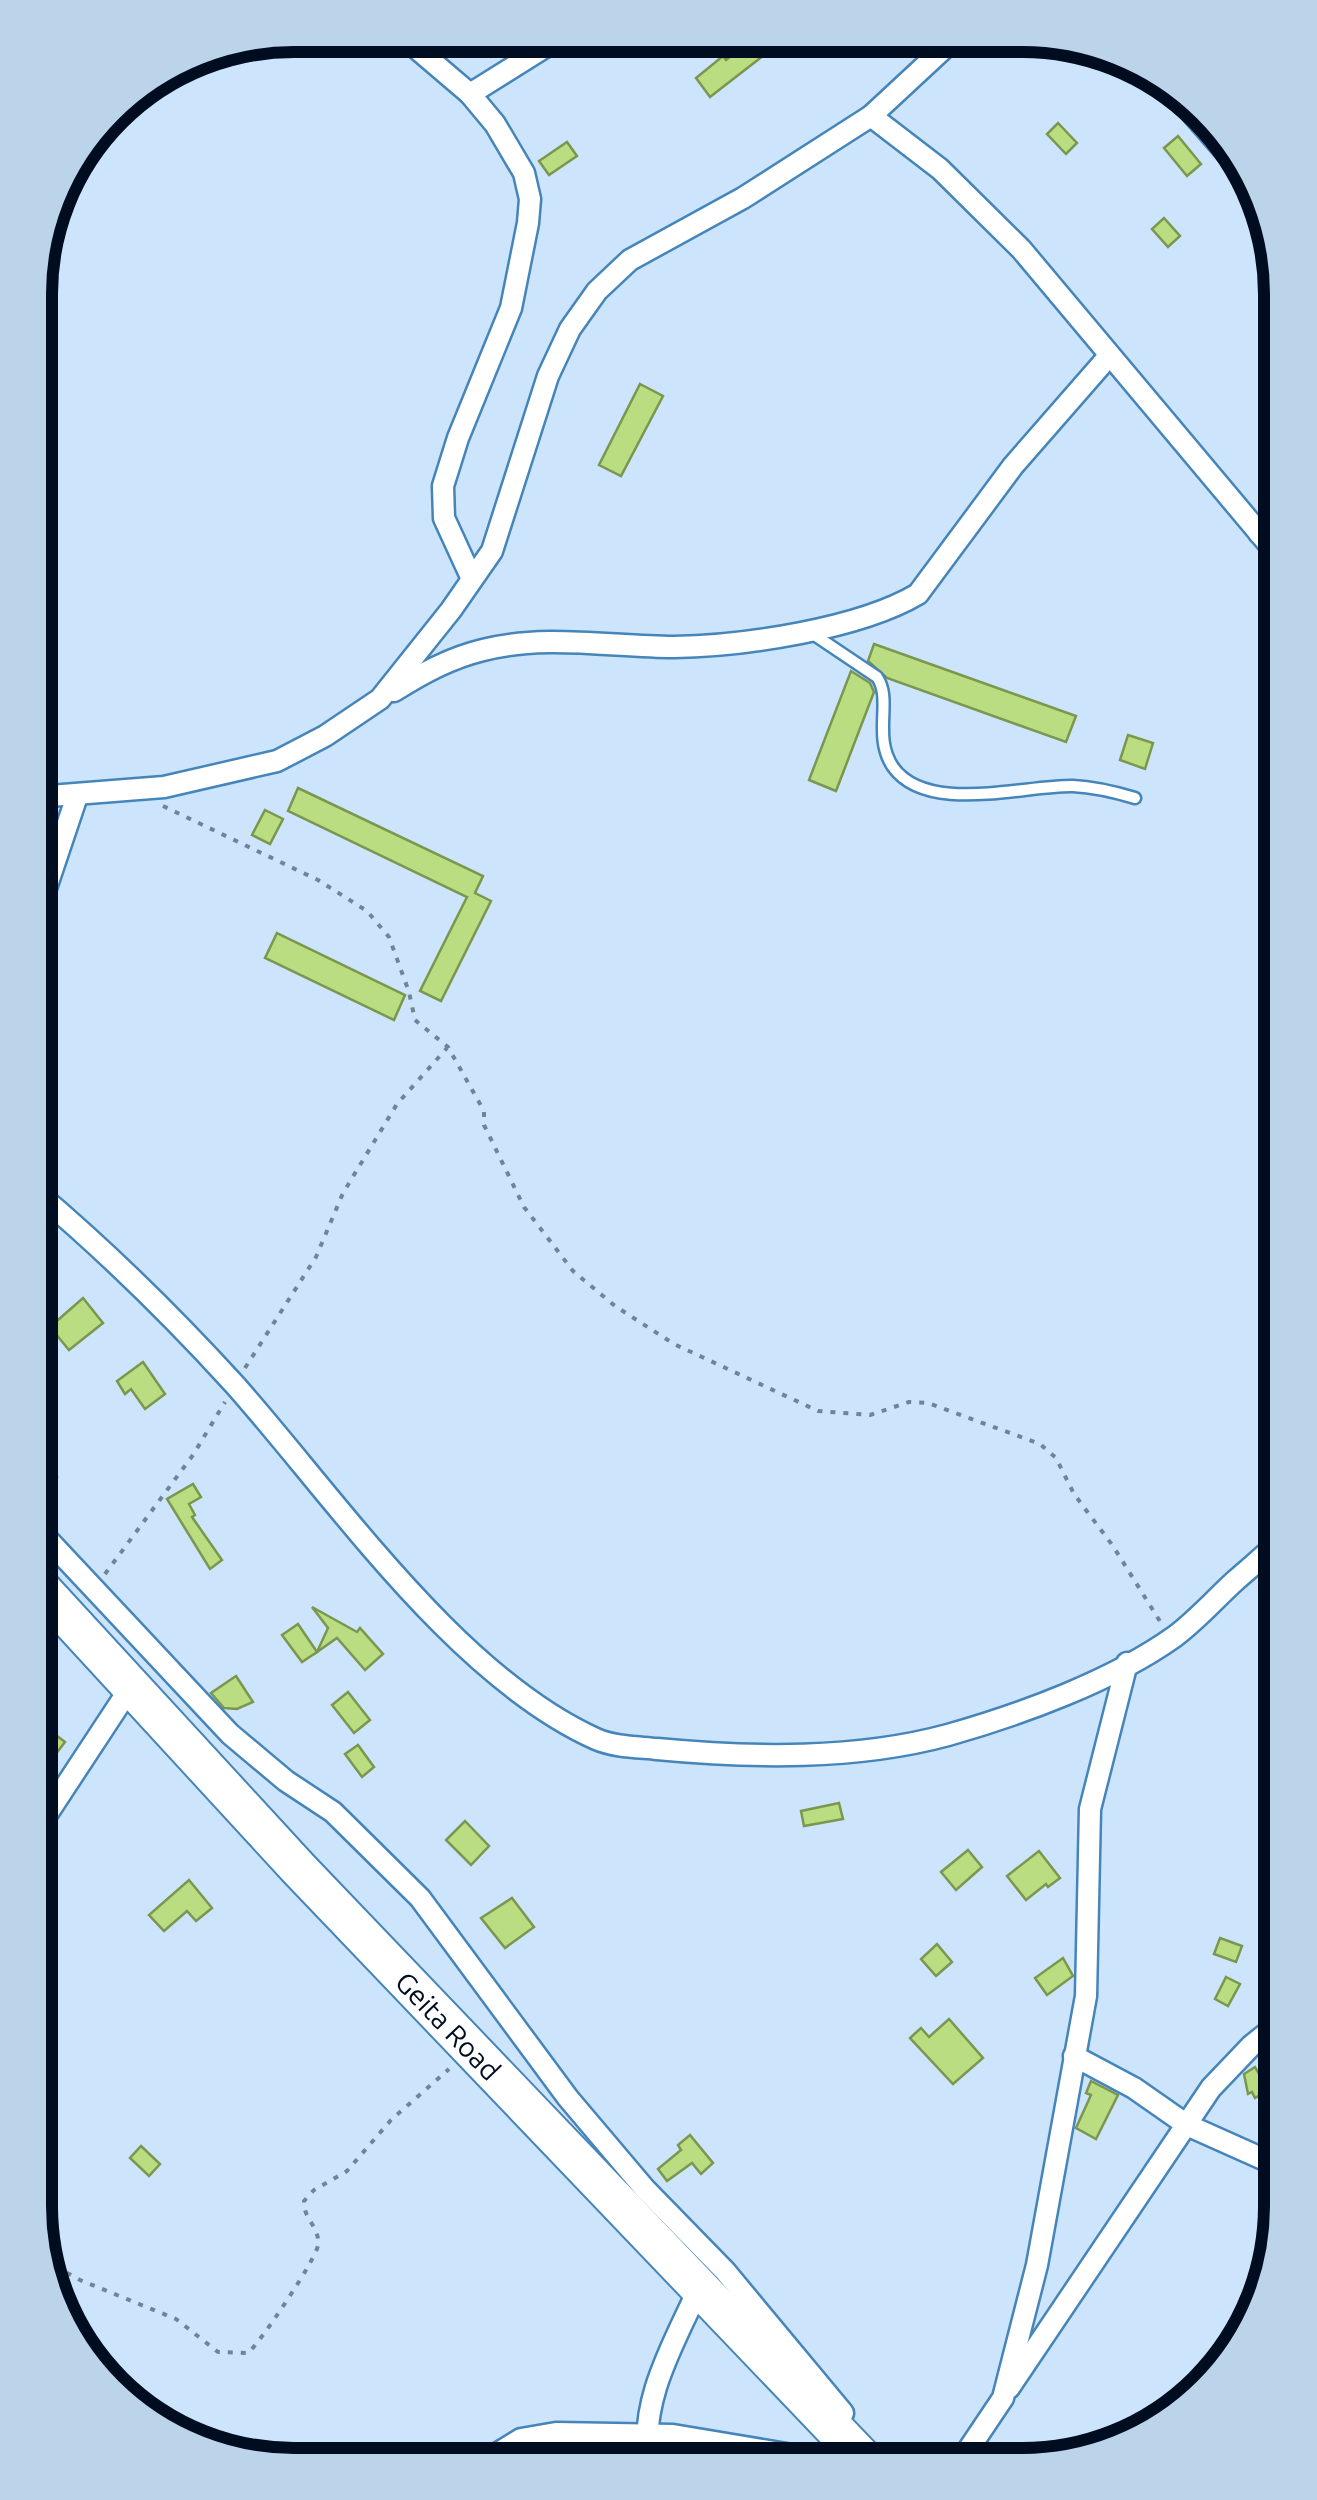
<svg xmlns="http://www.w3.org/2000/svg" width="1317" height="2500" font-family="Ubuntu,sans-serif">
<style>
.building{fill:#badd82;stroke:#7b964e;stroke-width:2.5}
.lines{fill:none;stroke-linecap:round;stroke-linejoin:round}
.lane-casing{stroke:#4685b9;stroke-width:15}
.street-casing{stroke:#4685b9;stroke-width:25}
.highway-casing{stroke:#4685b9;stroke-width:42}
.path{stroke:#708499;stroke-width:4;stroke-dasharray:5 8;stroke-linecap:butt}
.lane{stroke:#fff;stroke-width:10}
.street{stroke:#fff;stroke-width:20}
.highway{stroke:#fff;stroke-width:38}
.labels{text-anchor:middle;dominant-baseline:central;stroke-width:8;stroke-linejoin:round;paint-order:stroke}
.street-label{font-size:28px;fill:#000d20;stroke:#cce5fc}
.rim{fill:none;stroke:#000d20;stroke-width:12}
</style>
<rect width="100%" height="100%" fill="#cce5fc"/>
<g class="building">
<polygon points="754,38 786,38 710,97 696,78 723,56 726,60"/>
<polygon points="1058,123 1077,143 1066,154 1047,134"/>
<polygon points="1178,136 1201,164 1187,176 1164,148"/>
<polygon points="567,142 577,156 549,175 539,161"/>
<polygon points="1164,218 1180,236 1168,247 1152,229"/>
<polygon points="640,384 663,396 621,476 599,465"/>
<polygon points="874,644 1076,716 1066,742 887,678 868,661"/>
<polygon points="851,671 870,683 874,692 836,791 809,780"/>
<polygon points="1128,735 1153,743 1145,769 1120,760"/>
<polygon points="298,788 483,876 475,893 491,901 441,1001 420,991 467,897 288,811"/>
<polygon points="265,810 283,819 270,844 252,835"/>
<polygon points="277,933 405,995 394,1020 265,958"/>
<polygon points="83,1298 103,1323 69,1350 50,1327"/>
<polygon points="143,1362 165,1394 145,1409 131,1389 125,1394 117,1381"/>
<polygon points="36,1451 57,1477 36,1494"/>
<polygon points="193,1484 201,1497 189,1504 195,1515 192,1517 222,1560 210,1569 167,1499"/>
<polygon points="312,1607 357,1632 360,1628 383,1654 365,1670 337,1638 317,1652 328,1628"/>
<polygon points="298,1624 317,1652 302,1662 282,1635"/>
<polygon points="236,1676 253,1702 237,1709 224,1708 211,1693"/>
<polygon points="348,1692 370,1720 354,1733 332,1705"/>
<polygon points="36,1720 65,1742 55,1755 48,1750 35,1767"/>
<polygon points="358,1745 374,1767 362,1777 345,1754"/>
<polygon points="839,1803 843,1819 804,1826 801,1811"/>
<polygon points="465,1821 489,1846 471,1865 446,1840"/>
<polygon points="968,1850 982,1867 956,1890 941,1872"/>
<polygon points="1039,1851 1060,1878 1048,1887 1046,1884 1026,1900 1007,1876"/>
<polygon points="189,1880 212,1908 196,1921 187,1911 164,1931 149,1915"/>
<polygon points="512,1898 534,1927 505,1948 481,1918"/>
<polygon points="1220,1938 1242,1946 1236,1962 1214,1954"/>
<polygon points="937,1944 952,1962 936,1976 921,1959"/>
<polygon points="1063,1958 1073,1976 1047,1995 1035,1978"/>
<polygon points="1226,1977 1240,1984 1228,2006 1215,1999"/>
<polygon points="949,2019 983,2058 953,2084 910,2038 921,2028 929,2037"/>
<polygon points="1255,2067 1268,2090 1255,2098 1252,2092 1248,2094 1244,2074"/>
<polygon points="1091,2081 1118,2095 1096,2139 1076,2128 1091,2095 1086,2093"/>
<polygon points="690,2135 713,2163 701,2174 692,2163 667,2181 658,2169 681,2150 678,2145"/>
<polygon points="141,2146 160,2164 149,2176 130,2158"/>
</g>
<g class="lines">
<defs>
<path id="lane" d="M813,634L877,677C893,700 872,736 893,767C927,815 1024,785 1073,786C1094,787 1115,792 1135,798"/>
<g id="street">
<polyline points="402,36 470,94 495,124 524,173 530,199 528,223 511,308 458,438 443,486 444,518 472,579"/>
<polyline points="1171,89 1238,166"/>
<polyline points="470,94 561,37"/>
<polyline points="871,116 940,169 1021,249 1282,560"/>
<polyline points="1259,533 1282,515"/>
<path d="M394,691C423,673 450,658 483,650C545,634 612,647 674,647C743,646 859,629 918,594L1013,466L1109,356"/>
<polyline points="37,797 164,787 277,761 325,736 380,699 451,610 492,551 548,376 570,329 597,291 630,260 743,198 871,116 954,39"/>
<polyline points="36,918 77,796"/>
<path d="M36,1192C107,1252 173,1317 235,1385C336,1499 456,1676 596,1739C614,1747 638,1747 657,1749C752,1758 856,1760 948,1735C1022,1714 1112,1681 1174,1637C1197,1620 1215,1599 1236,1580C1252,1566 1268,1553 1282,1538"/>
<polyline points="36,1527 230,1734 286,1781 333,1812 420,1898 568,2098 645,2189 725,2271 843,2413"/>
<polyline points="35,1838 38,1828 130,1688"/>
<polyline points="1074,2056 1134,2088 1187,2125 1281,2167"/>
<polyline points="1009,2388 1211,2088 1252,2045 1281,2022"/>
<polyline points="482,2463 521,2439 556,2433 673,2435 810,2458 851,2445"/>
<path d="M650,2464C637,2404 675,2341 699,2288"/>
<polyline points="958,2465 1003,2398 1037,2265 1086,1996 1090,1809 1127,1663"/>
</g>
<g id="highway">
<path id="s1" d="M36,1583L299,1869L869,2465"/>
</g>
</defs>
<use href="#lane" class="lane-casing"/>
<use href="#street" class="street-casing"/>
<use href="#highway" class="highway-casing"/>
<g class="path">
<polyline points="222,49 272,42 388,51"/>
<polyline points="163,806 318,880 367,911 389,937 409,992 415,1020 448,1047 484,1111 484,1125 524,1207 573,1271 615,1306 674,1344 818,1411 870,1415 909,1402 928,1403 1040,1444 1056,1458 1074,1494 1113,1546 1161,1623"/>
<polyline points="245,1368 316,1257 343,1193 397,1104 447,1048"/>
<polyline points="105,1574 193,1455 225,1402"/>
<path d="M44,2260L80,2280L176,2319L218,2352L248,2353C260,2343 317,2258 318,2245C320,2227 303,2219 304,2201L314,2190L347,2171L391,2120L449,2069"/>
</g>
<use href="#lane" class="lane"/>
<use href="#street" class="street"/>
<use href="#highway" class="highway"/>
</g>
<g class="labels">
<g class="street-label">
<text stroke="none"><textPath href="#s1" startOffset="605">Geita Road</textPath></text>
</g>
</g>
<path d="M0 0H1317V2500H0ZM294 52H1022A242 242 0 0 1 1264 294V2206A242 242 0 0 1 1022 2448H294A242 242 0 0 1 52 2206V294A242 242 0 0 1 294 52Z" fill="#bcd4ea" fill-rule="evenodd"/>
<path class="rim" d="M294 52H1022A242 242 0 0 1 1264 294V2206A242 242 0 0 1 1022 2448H294A242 242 0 0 1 52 2206V294A242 242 0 0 1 294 52Z"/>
</svg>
